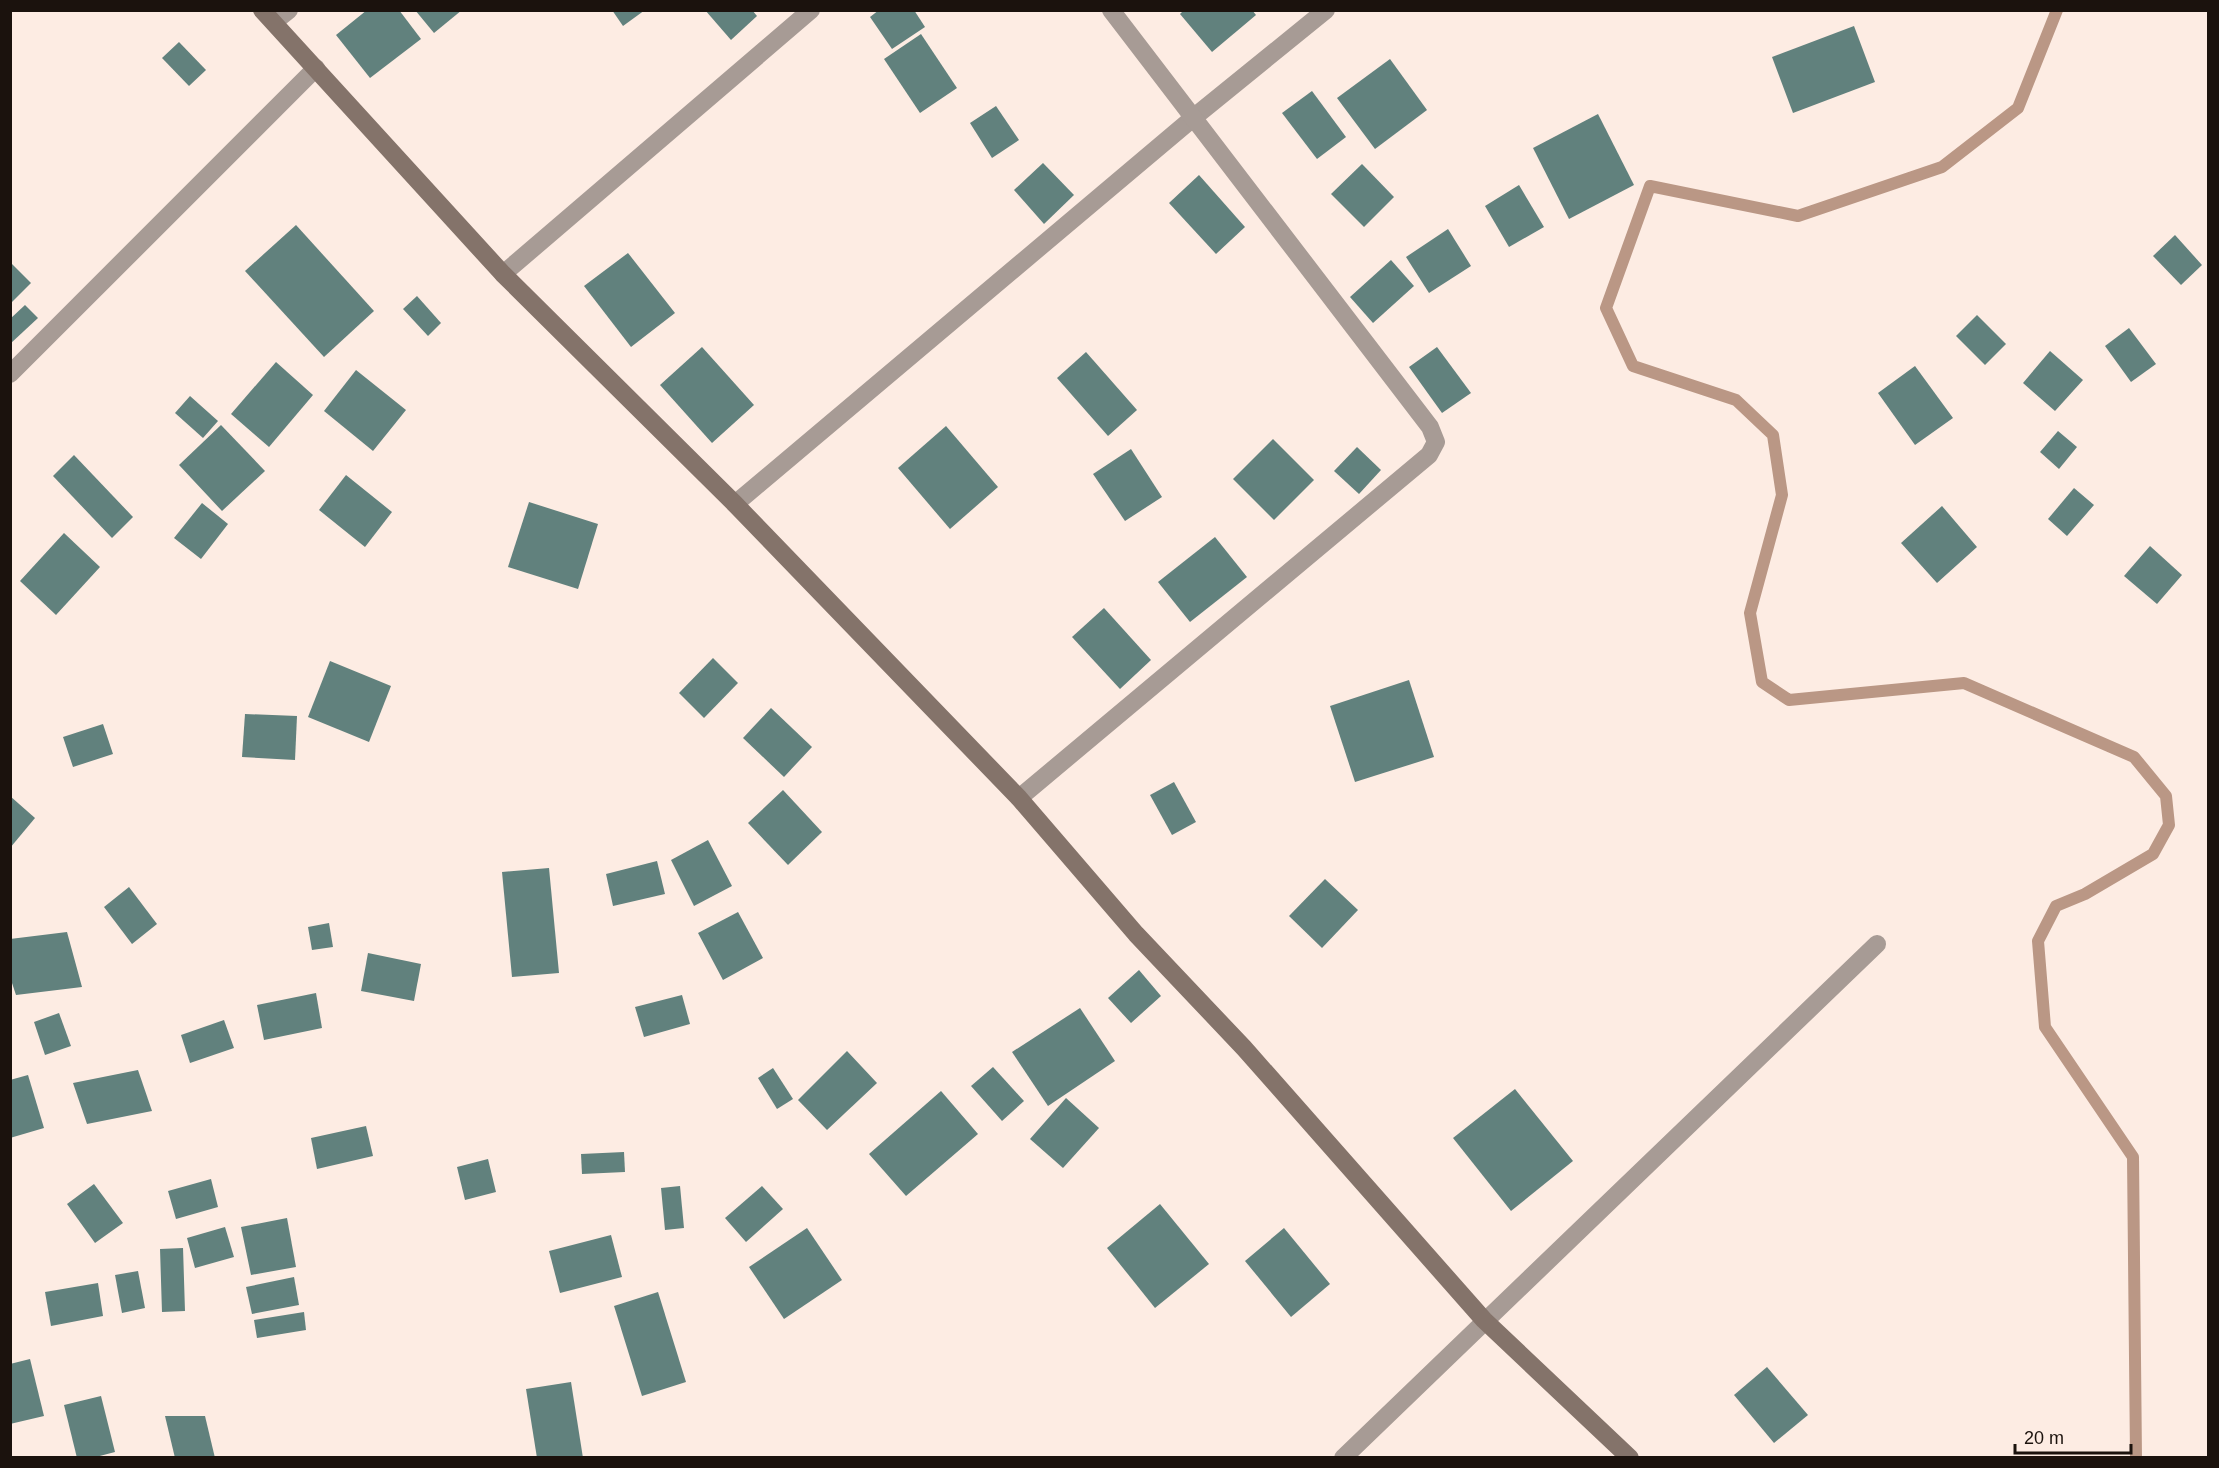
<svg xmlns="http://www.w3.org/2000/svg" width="2219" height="1468" font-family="Helvetica,sans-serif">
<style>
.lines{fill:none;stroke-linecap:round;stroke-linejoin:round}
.stream{stroke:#ba9785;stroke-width:12}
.building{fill:#61817d}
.street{stroke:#a79b95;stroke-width:18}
.secondary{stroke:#84736a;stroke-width:18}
</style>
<rect width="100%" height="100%" fill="#fdece3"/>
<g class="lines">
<polyline class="stream" points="2057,10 2018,108 1942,167 1798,216 1650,186 1606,308 1633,366 1736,400 1773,435 1782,495 1750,613 1762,682 1789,700 1964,683 2134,757 2166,796 2169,825 2153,854 2085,894 2056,906 2038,941 2045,1027 2133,1157 2136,1458"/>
</g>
<g class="building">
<polygon points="367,10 399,10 421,39 370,78 336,35"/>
<polygon points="415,10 462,10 434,33"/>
<polygon points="612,10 645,10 623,26"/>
<polygon points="705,10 752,10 757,16 731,40"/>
<polygon points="879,10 914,10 925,27 892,49 870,17"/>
<polygon points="1184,10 1252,10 1256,15 1212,52 1180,14"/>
<polygon points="1854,26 1875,82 1793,113 1772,57"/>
<polygon points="921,34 957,88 920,113 884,59"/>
<polygon points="179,42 206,70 189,86 162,58"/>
<polygon points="1390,59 1427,110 1375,149 1337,98"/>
<polygon points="1312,91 1346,137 1317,159 1282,113"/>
<polygon points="996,106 1019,140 992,158 970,123"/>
<polygon points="1598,114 1634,185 1569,219 1533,148"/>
<polygon points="1043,163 1074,195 1044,224 1014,190"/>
<polygon points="1362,164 1394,197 1364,227 1331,194"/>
<polygon points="1199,175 1245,227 1216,254 1169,203"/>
<polygon points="1519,185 1544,227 1509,247 1485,206"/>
<polygon points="296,225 374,311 324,357 245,271"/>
<polygon points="1448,229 1471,266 1429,293 1406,257"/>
<polygon points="2175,235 2202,265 2181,285 2153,256"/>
<polygon points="628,253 675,313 631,347 584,286"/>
<polygon points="1391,260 1414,286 1373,323 1350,297"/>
<polygon points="10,262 31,283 10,304"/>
<polygon points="417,296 441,323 428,336 403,309"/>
<polygon points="25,305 38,318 10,344 10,319"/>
<polygon points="1977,315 2006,344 1985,365 1956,336"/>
<polygon points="2129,328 2156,364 2131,382 2105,346"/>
<polygon points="702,347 754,405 712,443 660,385"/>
<polygon points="1437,347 1471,393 1442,413 1409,367"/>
<polygon points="2050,351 2083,380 2055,411 2023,383"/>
<polygon points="1086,352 1137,410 1108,436 1057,378"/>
<polygon points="276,362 313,395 269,447 231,414"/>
<polygon points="1915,366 1953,418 1915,445 1878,393"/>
<polygon points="356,370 406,410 373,451 324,411"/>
<polygon points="190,396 218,421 203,438 175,413"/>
<polygon points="221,425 265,471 222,511 179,465"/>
<polygon points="946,426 998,487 950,529 898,468"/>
<polygon points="2058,431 2077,447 2059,469 2040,452"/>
<polygon points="1273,439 1314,480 1274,520 1233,479"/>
<polygon points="1357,447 1381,470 1359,494 1334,471"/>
<polygon points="1131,449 1162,497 1125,521 1093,474"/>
<polygon points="74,455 133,517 112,538 53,476"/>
<polygon points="346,475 392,512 365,547 319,510"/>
<polygon points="2074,488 2094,505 2067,536 2048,519"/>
<polygon points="529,502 598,524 578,589 508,567"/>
<polygon points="202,503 228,524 201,559 174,538"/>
<polygon points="1942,506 1977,547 1937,583 1901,543"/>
<polygon points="64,533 100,567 56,615 20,581"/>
<polygon points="1215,537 1247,577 1190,622 1158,582"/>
<polygon points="2150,546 2182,575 2157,604 2124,576"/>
<polygon points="1104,608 1151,660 1120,689 1072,637"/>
<polygon points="713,658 738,683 704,718 679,693"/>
<polygon points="330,661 391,686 369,742 308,717"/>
<polygon points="1409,680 1434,757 1355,782 1330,706"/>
<polygon points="771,708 812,747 784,777 743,738"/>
<polygon points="245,714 297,716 295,760 242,757"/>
<polygon points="103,724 113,754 73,767 63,737"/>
<polygon points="1174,782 1196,822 1172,835 1150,795"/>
<polygon points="783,790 822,832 788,865 748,823"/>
<polygon points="10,796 35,818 10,848"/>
<polygon points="708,840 732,886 694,906 671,860"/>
<polygon points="657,861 665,894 613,906 606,874"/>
<polygon points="549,868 559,973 512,977 502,872"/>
<polygon points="1325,879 1358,910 1322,948 1289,916"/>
<polygon points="129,887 157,924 132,944 104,907"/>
<polygon points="738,912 763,958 723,980 698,933"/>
<polygon points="329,923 333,947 312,950 308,927"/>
<polygon points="67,932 82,987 16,995 10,977 10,939"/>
<polygon points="368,953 421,964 414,1001 361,991"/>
<polygon points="1139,970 1161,996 1131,1023 1108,998"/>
<polygon points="316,993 322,1028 264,1040 257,1005"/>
<polygon points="682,995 690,1024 644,1037 635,1007"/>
<polygon points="1080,1008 1115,1061 1048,1106 1012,1052"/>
<polygon points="59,1013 71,1046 45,1055 34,1022"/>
<polygon points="224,1020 234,1048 190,1063 181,1035"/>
<polygon points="847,1051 877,1083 827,1130 798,1100"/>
<polygon points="993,1067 1024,1101 1002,1121 971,1086"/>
<polygon points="773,1068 793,1099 777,1109 758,1078"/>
<polygon points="138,1070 152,1111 87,1124 73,1083"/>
<polygon points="28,1075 44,1128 10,1138 10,1080"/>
<polygon points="1515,1089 1573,1161 1511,1211 1453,1138"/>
<polygon points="941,1091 978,1134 906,1196 869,1154"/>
<polygon points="1066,1098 1099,1128 1063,1168 1030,1139"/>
<polygon points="366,1126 373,1156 317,1169 311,1138"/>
<polygon points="624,1152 625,1172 582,1174 581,1154"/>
<polygon points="488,1159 496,1192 465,1200 457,1167"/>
<polygon points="211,1179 218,1207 176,1219 168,1191"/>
<polygon points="94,1184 123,1223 95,1243 67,1204"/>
<polygon points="680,1186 684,1228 665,1230 661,1188"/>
<polygon points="762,1186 783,1209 746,1242 725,1218"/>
<polygon points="1160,1204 1209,1264 1155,1308 1107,1248"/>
<polygon points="287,1218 296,1267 251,1275 241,1227"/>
<polygon points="225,1227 234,1257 195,1268 187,1238"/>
<polygon points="807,1228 842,1280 784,1319 749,1267"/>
<polygon points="1284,1228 1330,1284 1291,1317 1245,1261"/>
<polygon points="611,1235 622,1277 560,1293 549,1251"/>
<polygon points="183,1248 185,1311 162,1312 160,1249"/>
<polygon points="138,1271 145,1308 122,1313 115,1275"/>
<polygon points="294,1277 299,1305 252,1314 246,1287"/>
<polygon points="98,1283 103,1316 51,1326 45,1292"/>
<polygon points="658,1292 686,1382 642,1396 614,1306"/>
<polygon points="304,1312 306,1330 257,1338 254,1320"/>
<polygon points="30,1359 44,1416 10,1424 10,1364"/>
<polygon points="1767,1367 1808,1415 1774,1443 1734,1395"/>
<polygon points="571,1382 583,1458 537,1458 526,1389"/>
<polygon points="101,1396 115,1452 92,1458 77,1458 64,1405"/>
<polygon points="165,1416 205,1416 215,1458 175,1458"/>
</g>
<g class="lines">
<g class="street">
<polyline points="274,22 289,10"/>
<polyline points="503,274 811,10"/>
<polyline points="10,374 316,68"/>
<polyline points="735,504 1193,118 1326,10"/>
<polyline points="1019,798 1429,455 1436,442 1430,427 1111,10"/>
<polyline points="1343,1458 1877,944"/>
</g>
<polyline class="secondary" points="262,10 503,274 735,504 1019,798 1136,934 1244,1048 1484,1320 1630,1458"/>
</g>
<rect width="2219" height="1468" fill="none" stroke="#1b120d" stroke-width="24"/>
<path d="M2015 1444v9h116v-9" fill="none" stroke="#1b120d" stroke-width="3"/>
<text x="2024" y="1444" font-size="18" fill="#1b120d" stroke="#fdece3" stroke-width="4.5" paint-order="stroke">20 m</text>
</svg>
